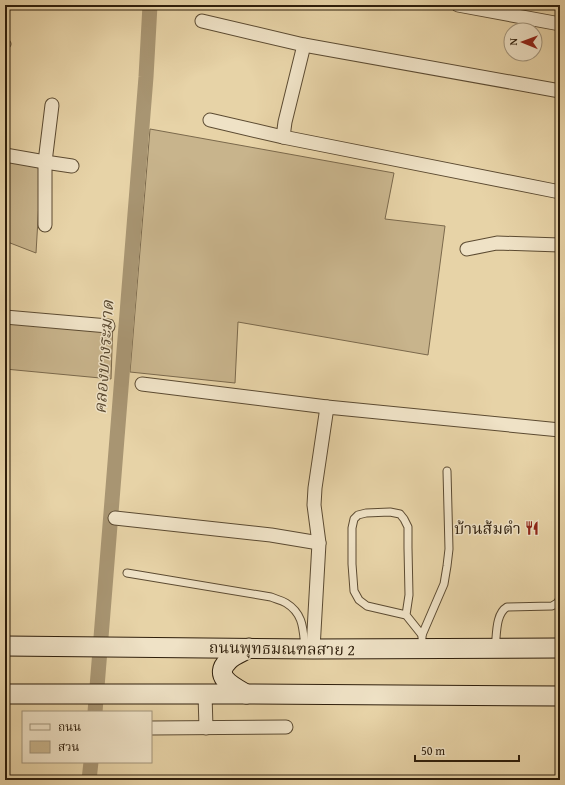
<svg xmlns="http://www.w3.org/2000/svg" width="565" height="785" font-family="'Gentium Book Plus','Noto Serif Thai',serif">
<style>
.green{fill:#c8b48c;stroke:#7b694c}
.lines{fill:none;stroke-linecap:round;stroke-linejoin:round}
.canal{stroke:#a89572;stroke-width:15}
.service-casing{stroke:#5c4b32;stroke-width:9}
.minor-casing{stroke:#5c4b32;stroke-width:15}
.secondary-casing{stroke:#2e1e0b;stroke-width:21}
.service{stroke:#efe2c6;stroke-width:7}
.minor{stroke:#efe2c6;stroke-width:13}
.secondary{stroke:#efe2c6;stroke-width:19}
.labels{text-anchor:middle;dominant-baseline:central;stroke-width:3;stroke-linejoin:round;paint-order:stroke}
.poi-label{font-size:16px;fill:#2e1e0b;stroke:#efe2c6;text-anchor:end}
.street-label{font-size:16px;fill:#2e1e0b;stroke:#efe2c6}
.water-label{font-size:17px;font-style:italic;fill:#59482f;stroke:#efe2c6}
</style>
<rect width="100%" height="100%" fill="#e7d3a7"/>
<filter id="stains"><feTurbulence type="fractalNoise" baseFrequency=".005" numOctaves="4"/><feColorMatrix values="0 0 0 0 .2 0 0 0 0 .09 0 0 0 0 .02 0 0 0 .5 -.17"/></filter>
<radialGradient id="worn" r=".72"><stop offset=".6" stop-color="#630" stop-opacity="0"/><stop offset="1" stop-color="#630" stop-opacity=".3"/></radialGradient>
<g class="green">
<polygon points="150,129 394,173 385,219 445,226 428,355 238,322 235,383 130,372"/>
<polygon points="5,161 41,168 36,253 5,241"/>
<polygon points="5,311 113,320 111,379 5,369"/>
</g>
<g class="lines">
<g class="canal">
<polyline points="95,712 146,77 150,5"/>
<polyline points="89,780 91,762"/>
</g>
<defs>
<g id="service">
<polyline points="5,44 7,44"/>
<path d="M127,573L271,597C275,599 281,600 286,603C304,614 303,630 305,648"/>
<polyline points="406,615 409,595 408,548 408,527 404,519 400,514 390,512 366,513 358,515 354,519 352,528 352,564 354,591 359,600 367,606 406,615 422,635"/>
<polyline points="422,638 422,635 444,584 447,566 449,549 447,471"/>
<path d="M495,648C497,636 495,614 507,607L552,606L557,603L560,599"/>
</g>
<g id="minor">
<polyline points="458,5 560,24"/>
<polyline points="202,21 304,45 560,91"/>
<polyline points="304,45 285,122 283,137 560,192"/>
<polyline points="210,120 283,137"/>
<polyline points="5,155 45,162 72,166"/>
<polyline points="45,225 45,162 52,105"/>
<polyline points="467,249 497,243 560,245"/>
<polyline points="5,317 108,326"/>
<polyline points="142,384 327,407"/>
<polyline points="115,518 271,535 319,543"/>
<polyline points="313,649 319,543 314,505 315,488 327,407 560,430"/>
<polyline points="205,694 206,728"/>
<polyline points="151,728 286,727"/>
</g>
<g id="secondary">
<polyline points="5,646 313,649 560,648"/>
<polyline points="5,694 246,694 560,696"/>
<path d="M246,694C234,687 212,677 228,661C233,655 243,652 249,648"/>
</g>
</defs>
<use href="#service" class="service-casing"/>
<use href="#minor" class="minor-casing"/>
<use href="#secondary" class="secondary-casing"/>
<use href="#service" class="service"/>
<use href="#minor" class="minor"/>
<use href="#secondary" class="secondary"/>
</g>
<defs>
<symbol id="restaurant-bare" viewBox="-9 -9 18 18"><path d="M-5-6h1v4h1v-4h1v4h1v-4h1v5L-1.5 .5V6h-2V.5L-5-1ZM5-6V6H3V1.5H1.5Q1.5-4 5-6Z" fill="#8f2418" stroke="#efe2c6" stroke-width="2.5" paint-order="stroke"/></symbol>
</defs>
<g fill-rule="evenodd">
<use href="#restaurant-bare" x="522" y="518" width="20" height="20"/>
</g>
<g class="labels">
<g class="poi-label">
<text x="521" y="528">บ้านส้มตำ</text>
</g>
<g class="street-label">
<text transform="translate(282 648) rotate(1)">ถนนพุทธมณฑลสาย 2</text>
</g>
<g class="water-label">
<text transform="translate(103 357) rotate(-86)">คลองบางระมาด</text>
</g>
</g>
<rect width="565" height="785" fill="none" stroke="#e7d3a7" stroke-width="20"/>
<rect x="6" y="6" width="553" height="773" fill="none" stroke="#2e1e0b" stroke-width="2"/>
<rect x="10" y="10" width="545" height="765" fill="none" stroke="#2e1e0b"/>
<rect x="22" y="711" width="130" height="52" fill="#efe2c6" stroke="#a2947b"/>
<rect x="30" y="724" width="20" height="6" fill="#efe2c6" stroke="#a2947b"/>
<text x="58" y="731" font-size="12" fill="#2e1e0b">ถนน</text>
<rect x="30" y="741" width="20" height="12" fill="#c8b48c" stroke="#a2947b"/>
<text x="58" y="751" font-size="12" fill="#2e1e0b">สวน</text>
<g transform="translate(523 42) rotate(271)"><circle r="19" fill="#efe2c6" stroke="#a2947b"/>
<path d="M0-3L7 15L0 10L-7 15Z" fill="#8f2418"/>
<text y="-6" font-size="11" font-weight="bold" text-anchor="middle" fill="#2e1e0b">N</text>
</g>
<path d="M415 755v6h104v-6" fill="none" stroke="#2e1e0b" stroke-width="2"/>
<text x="421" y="755" font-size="12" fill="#2e1e0b" stroke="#efe2c6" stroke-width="3" paint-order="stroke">50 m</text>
<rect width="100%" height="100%" filter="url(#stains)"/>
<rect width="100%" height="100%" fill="url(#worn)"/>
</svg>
